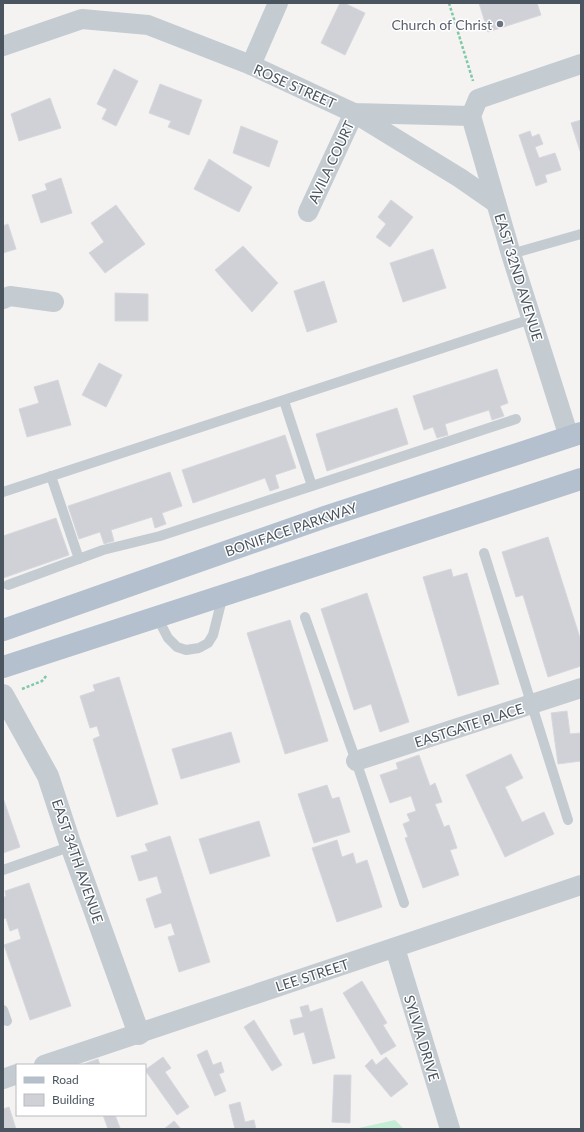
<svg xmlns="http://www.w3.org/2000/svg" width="584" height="1132" font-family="Lato,sans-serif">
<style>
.green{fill:#c5edd6}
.building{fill:#d0d1d6;stroke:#d7d8dd}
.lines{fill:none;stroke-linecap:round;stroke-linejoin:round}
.path{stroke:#7fc9a8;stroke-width:2.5;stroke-dasharray:3 2;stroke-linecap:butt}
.service{stroke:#c4ccd2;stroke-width:10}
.minor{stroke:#c4ccd2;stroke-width:20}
.tertiary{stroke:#c4ccd2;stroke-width:22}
.primary{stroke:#b4c0ce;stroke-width:22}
.worship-dot{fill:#6b7280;stroke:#fff;stroke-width:1.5}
.labels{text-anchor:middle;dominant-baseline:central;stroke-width:3;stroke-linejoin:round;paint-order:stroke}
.worship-label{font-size:14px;fill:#5b616d;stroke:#fff;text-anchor:end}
.street-label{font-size:14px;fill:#4b555f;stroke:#fff}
</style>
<rect width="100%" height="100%" fill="#f4f3f2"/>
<polygon class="green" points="395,1120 404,1129 354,1129"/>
<g class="building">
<polygon points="340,3 344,3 365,13 345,55 321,43"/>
<polygon points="479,3 537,3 541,15 488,32"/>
<polygon points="114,69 138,81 116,126 102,119 107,109 97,104"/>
<polygon points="160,84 202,100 189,135 168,127 171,121 149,113"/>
<polygon points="50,98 61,128 19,141 11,114"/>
<polygon points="581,120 581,154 571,123"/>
<polygon points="241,126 278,141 269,167 233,153"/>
<polygon points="530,131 532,137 539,134 543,144 535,147 539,158 555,153 561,170 545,175 547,182 536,186 519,135"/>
<polygon points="209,159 252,187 239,212 194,189"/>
<polygon points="61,178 72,213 41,223 32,195 47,190 45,184"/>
<polygon points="391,200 413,217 390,247 376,237 386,224 378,217"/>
<polygon points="116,205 145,244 105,273 89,253 104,242 91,223"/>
<polygon points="8,224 16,249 3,253 3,226"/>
<polygon points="243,246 278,283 252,312 215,270"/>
<polygon points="433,249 446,288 403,302 390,263"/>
<polygon points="324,281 337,322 307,332 294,291"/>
<polygon points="115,293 148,294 148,321 115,321"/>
<polygon points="99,363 122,375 106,407 82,395"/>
<polygon points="497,369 508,403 500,406 504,416 492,420 489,410 445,424 448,435 437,438 433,427 424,430 413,396"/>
<polygon points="58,380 71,425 27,437 19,409 39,403 34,387"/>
<polygon points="397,408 408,444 327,471 316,434"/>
<polygon points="285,435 296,468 275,475 279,488 270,491 265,478 193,503 182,470"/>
<polygon points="170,472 182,506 162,513 166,524 155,528 152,517 111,530 114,541 104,544 100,532 79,539 68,506"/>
<polygon points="56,518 69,555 3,578 3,536"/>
<polygon points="548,537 581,641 581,666 548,677 523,595 516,597 502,552"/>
<polygon points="451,569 453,577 467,573 499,684 458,696 423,577"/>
<polygon points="367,593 409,722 380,732 371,704 354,710 321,609"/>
<polygon points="290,620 328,741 285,754 247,633"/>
<polygon points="119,677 158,804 117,817 93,739 100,736 97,726 90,728 80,696 95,691 93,685"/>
<polygon points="567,711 570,734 581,733 581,761 558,764 551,713"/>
<polygon points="231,732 240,762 181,779 172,749"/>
<polygon points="511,754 523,778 505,787 522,822 544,812 554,834 505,857 466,775"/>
<polygon points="419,755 430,786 435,783 442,802 435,804 444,827 449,825 457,848 450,850 459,875 423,888 405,838 408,837 403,824 410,821 407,814 416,811 411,796 390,803 380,775 398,769 396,763"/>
<polygon points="327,785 332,799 339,797 350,832 314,843 298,794"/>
<polygon points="3,798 20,847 3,853"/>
<polygon points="259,821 270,856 210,874 199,839"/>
<polygon points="170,836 210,962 179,972 168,937 175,935 171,923 155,928 146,899 162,893 157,876 139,881 131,856 148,851 145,844"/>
<polygon points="337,840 342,857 353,853 356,864 367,860 382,907 337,922 312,848"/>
<polygon points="29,883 71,1006 30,1020 4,945 21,939 18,928 10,931 6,918 3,919 3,898 6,896 5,891"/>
<polygon points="362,981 387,1023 383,1025 396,1046 381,1055 343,993"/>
<polygon points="308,1005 310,1012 322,1008 335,1058 313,1064 304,1032 294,1035 290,1020 303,1017 300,1007"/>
<polygon points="254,1020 282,1065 272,1071 244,1027"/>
<polygon points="207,1050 213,1065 221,1062 224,1072 219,1074 226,1091 215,1096 197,1055"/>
<polygon points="163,1057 171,1068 165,1072 189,1107 177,1115 145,1070"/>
<polygon points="386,1057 408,1084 391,1097 365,1066 372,1059 376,1065"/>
<polygon points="98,1059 100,1065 81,1065"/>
<polygon points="334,1075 351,1075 350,1123 332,1122"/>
<polygon points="240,1102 245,1122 254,1120 256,1129 235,1129 229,1105"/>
<polygon points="9,1107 16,1129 3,1129 3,1109"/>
<polygon points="103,1115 115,1115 120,1128 108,1129"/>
<polygon points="174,1121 181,1129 164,1129"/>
</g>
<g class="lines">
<g class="path">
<polyline points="449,3 473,81"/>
<polyline points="22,689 42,681 47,675"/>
</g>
<g class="service">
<polyline points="511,254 581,234"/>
<polyline points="284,401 312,486 516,419"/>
<polyline points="51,476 79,559"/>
<polyline points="3,492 531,319"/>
<polyline points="484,553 568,820"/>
<polyline points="8,585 103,550 160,536 312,486"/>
<polyline points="157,617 168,638 177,647 186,650 199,648 208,643 213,635 223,595"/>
<polyline points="305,617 356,761 404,903"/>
<polyline points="3,870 72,846"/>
<polyline points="3,1010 7,1021"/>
</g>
<g class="minor">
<polyline points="3,46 82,19 148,25 251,65 354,113 471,116 478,99 581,64"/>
<polyline points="251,65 278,3"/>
<polyline points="354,113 460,178 496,203"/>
<polyline points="471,116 511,254 569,437"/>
<polyline points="308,212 354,113"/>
<polyline points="3,299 10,296 54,302"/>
<polyline points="356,761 581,688"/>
<polyline points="395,948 450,1129"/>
<polyline points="44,1065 581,885"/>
<polyline points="3,1079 17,1074"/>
</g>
<polyline class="tertiary" points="3,695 48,776 69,840 139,1034"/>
<g class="primary">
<polyline points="3,630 325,517 581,433"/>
<polyline points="3,667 581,479"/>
</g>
</g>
<circle class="worship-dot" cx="500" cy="24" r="4"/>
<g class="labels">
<g class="worship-label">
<text x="492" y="24">Church of Christ</text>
</g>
<g class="street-label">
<text transform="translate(295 86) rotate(24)">ROSE STREET</text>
<text transform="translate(331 162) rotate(-65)">AVILA COURT</text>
<text transform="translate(519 277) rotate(73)">EAST 32ND AVENUE</text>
<text transform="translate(291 529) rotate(-19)">BONIFACE PARKWAY</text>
<text transform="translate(469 725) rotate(-18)">EASTGATE PLACE</text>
<text transform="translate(78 861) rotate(71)">EAST 34TH AVENUE</text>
<text transform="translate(312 975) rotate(-18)">LEE STREET</text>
<text transform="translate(422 1038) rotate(73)">SYLVIA DRIVE</text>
</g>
</g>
<rect width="584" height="1132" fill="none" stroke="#4b555f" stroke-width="8"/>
<rect x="16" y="1064" width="130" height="52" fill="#ffffff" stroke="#b7bbbf"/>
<rect x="24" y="1077" width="20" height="6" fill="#b4c0ce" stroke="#b7bbbf"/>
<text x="52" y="1084" font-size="12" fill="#4b555f">Road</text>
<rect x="24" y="1094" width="20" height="12" fill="#d0d1d6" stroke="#b7bbbf"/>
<text x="52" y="1104" font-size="12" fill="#4b555f">Building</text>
</svg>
